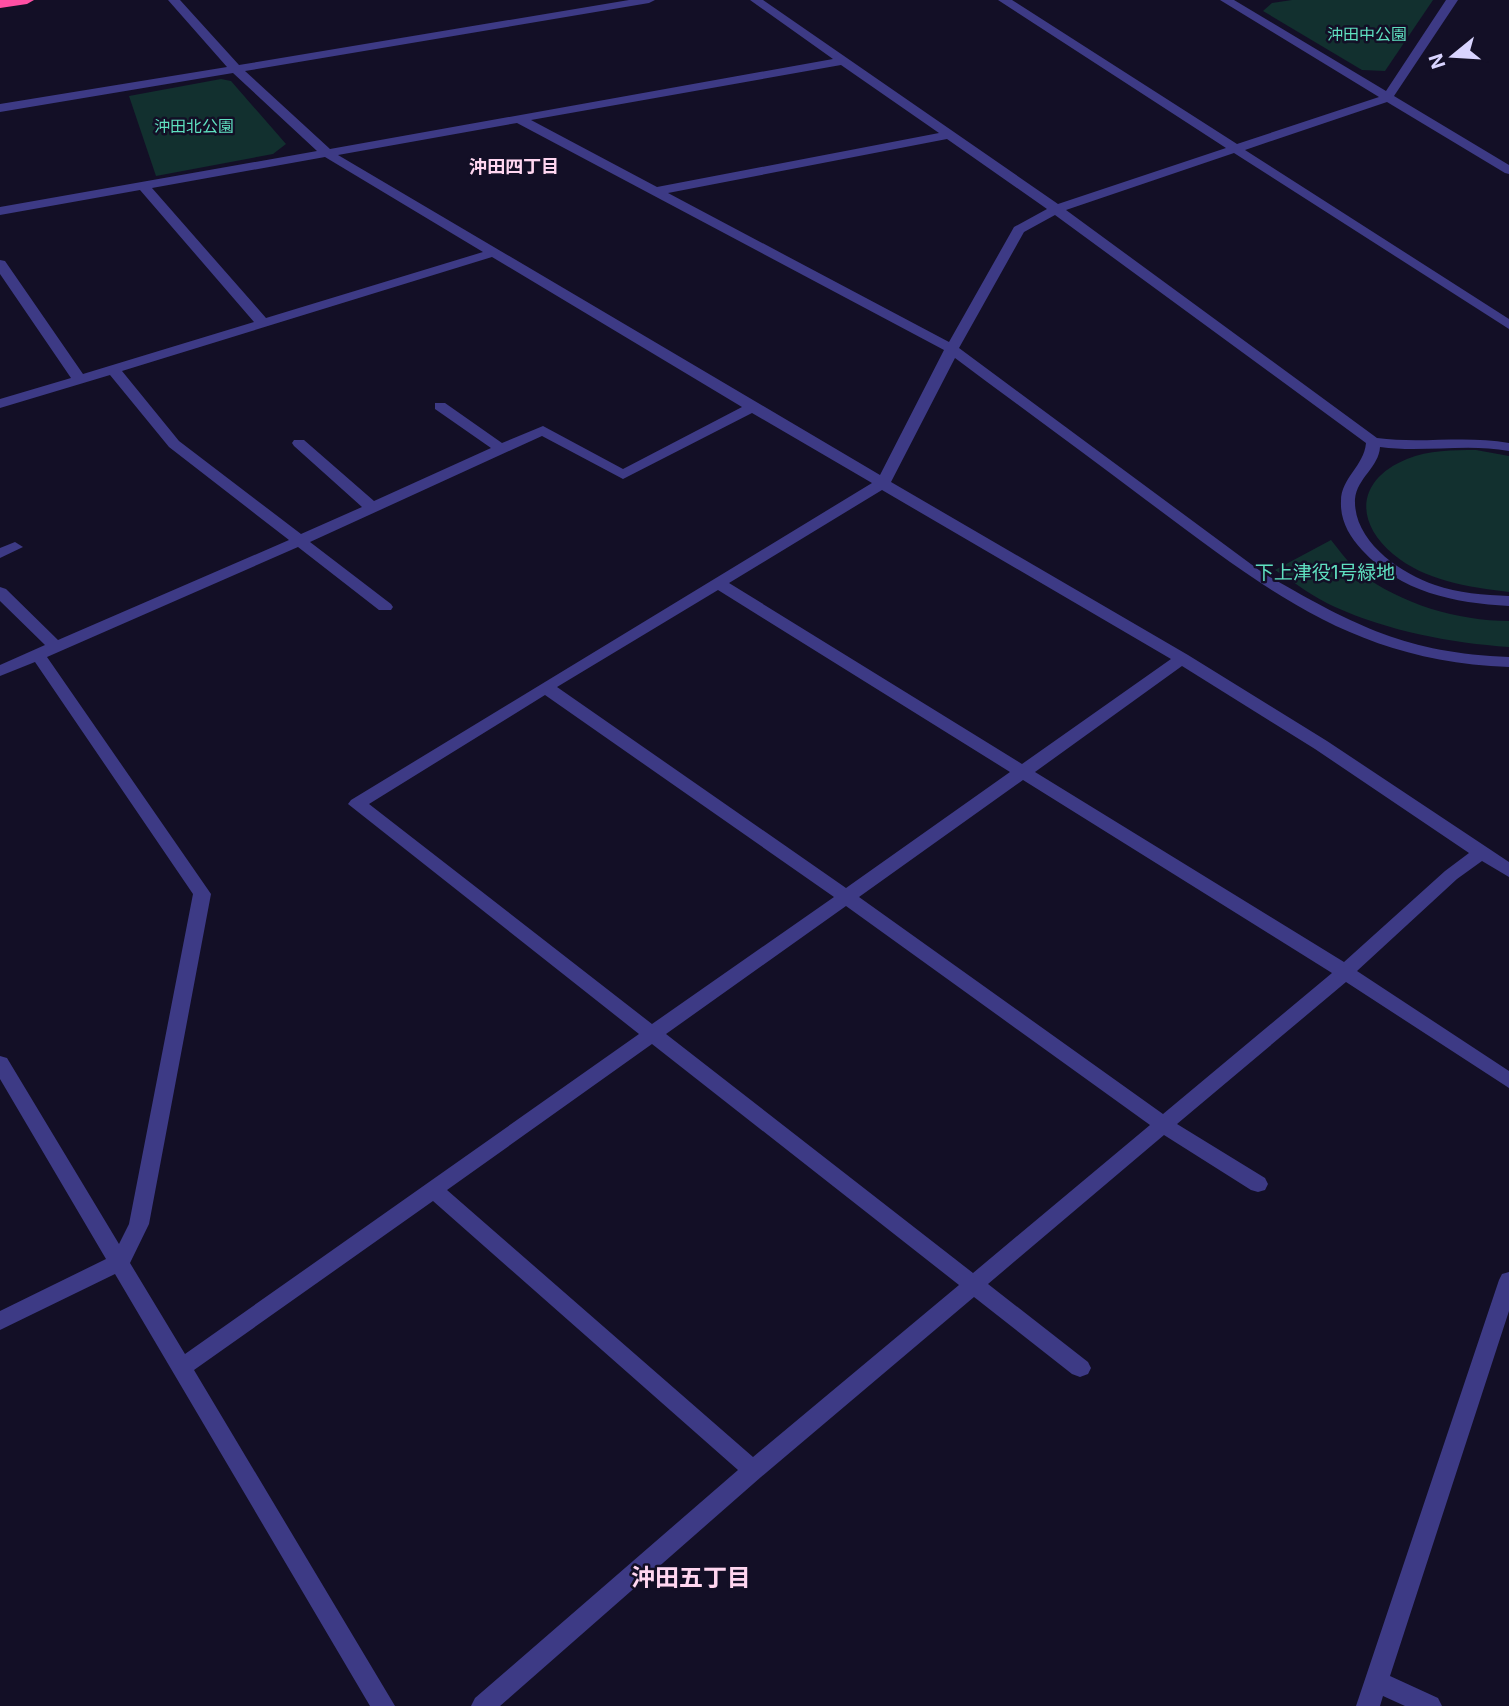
<svg xmlns="http://www.w3.org/2000/svg" width="1509" height="1706" font-family="Inter,'Noto Sans JP',sans-serif">
<style>
.green{fill:#12302f}
.lines{fill:none;stroke-linecap:round;stroke-linejoin:round}
.minor{fill:#3d3a85;fill-rule:evenodd}
.highway{fill:#ff4fa3;fill-rule:evenodd}
.labels{text-anchor:middle;dominant-baseline:central;stroke-width:5;stroke-linejoin:round;paint-order:stroke}
.far-park-label{font-size:16px;fill:#5fe0c0;stroke:#130f26}
.far-neighbourhood-label{font-size:18px;font-weight:bold;fill:#ffd6f0;stroke:#130f26}
.park-label{font-size:19px;fill:#5fe0c0;stroke:#130f26}
.near-neighbourhood-label{font-size:24px;font-weight:bold;fill:#ffd6f0;stroke:#130f26}
</style>
<rect width="100%" height="100%" fill="#130f26"/>
<g class="green">
<polygon points="1292,0 1433,0 1385,71 1362,70 1263,11 1272,3"/>
<polygon points="221,79 231,81 286,144 273,154 156,176 129,96"/>
<path d="M1476,450L1509,456V592C1469,587 1425,581 1393,554C1353,520 1358,479 1407,459C1429,450 1453,450 1476,450Z"/>
<path d="M1331,540C1340,551 1349,564 1360,573C1401,604 1458,621 1509,621V647C1451,643 1388,631 1335,607C1314,598 1294,582 1275,570Z"/>
</g>
<g class="lines">
<g class="minor">
<path d="M168,0H180L239,65L629,0H655L649,3L245,71L330,149L833,59L750,0H763L1058,204L1226,148L998,0H1012L1237,144L1379,97L1220,0H1234L1386,91L1446,0H1458L1394,96L1509,165V174L1505,173L1387,102L1245,150L1509,319V329L1234,153L1066,210L1377,438C1421,444 1465,435 1509,443V451C1466,443 1423,453 1380,447C1379,467 1357,478 1355,499C1353,541 1400,573 1435,585C1458,593 1484,595 1509,596V606C1454,603 1400,592 1362,550C1349,536 1340,520 1341,501C1341,478 1364,466 1366,443L1055,215L1024,232L959,348L1263,573C1352,624 1404,653 1509,657V667C1352,661 1266,589 1146,500C1082,452 1018,405 955,358L891,482L1188,655L1327,741L1509,862V877L1482,861L1457,879L1357,971L1509,1071V1088L1346,982L1177,1124L1265,1178L1268,1184L1265,1190L1258,1192L1251,1190L1164,1135L988,1284L1088,1362L1091,1368L1088,1374L1080,1377L1072,1374L974,1297L761,1477L500,1706H471L475,1698L738,1470L433,1201L194,1370L395,1706H370L115,1274L0,1330V1311L106,1259L0,1079V1056L7,1058L119,1244L129,1224L193,894L35,662L0,676V665L45,645L0,601V587L6,589L58,640L289,540L169,447L110,375L0,408V399L71,378L0,274V260L5,261L83,374L254,322L140,190L0,215V207L317,151L233,73L0,112V104L227,67ZM841,65L939,133L657,187L531,120ZM517,123L944,350L880,475L338,155ZM947,139L1047,209L1014,227L949,342L668,193ZM325,157L483,252L266,318L152,188ZM492,257L742,407L623,469L543,426L502,443L445,403H435V409L491,448L374,501L304,440H294L292,443L294,446L362,507L301,534L179,441L122,371ZM752,413L872,483L351,800L348,804L639,1034L185,1354L130,1263L149,1224L211,894L47,657L298,547L379,610H391L393,607L391,604L310,542L542,436L623,479ZM882,490L1171,659L1022,764L729,583ZM718,590L1010,772L846,888L557,687ZM1182,666L1315,749L1469,853L1445,871L1344,962L1035,772ZM545,695L834,897L652,1024L369,804ZM1023,780L1332,973L1163,1114L859,897ZM846,906L1150,1125L973,1273L666,1034ZM652,1044L959,1285L753,1457L447,1190Z"/>
<polygon points="15,542 23,547 0,558 0,548"/>
<polygon points="1509,1272 1509,1311 1390,1676 1438,1698 1442,1706 1405,1706 1383,1696 1380,1706 1356,1706 1499,1280 1502,1274"/>
</g>
<polygon class="highway" points="0,0 34,0 27,4 0,8"/>
</g>
<g class="labels">
<g class="far-park-label">
<text x="1367" y="34">沖田中公園</text>
<text x="194" y="126">沖田北公園</text>
</g>
<g class="far-neighbourhood-label">
<text x="514" y="166">沖田四丁目</text>
</g>
<g class="park-label">
<text x="1325" y="572">下上津役1号緑地</text>
</g>
<g class="near-neighbourhood-label">
<text x="691" y="1577">沖田五丁目</text>
</g>
</g>
<g transform="translate(1453 56) rotate(252)" stroke="#130f26" stroke-width="5" paint-order="stroke">
<path d="M0-5L12 26L0 18L-12 26Z" fill="#d9d4ff"/>
<text y="-10" font-size="19" font-weight="bold" text-anchor="middle" fill="#d9d4ff">N</text>
</g>
</svg>
